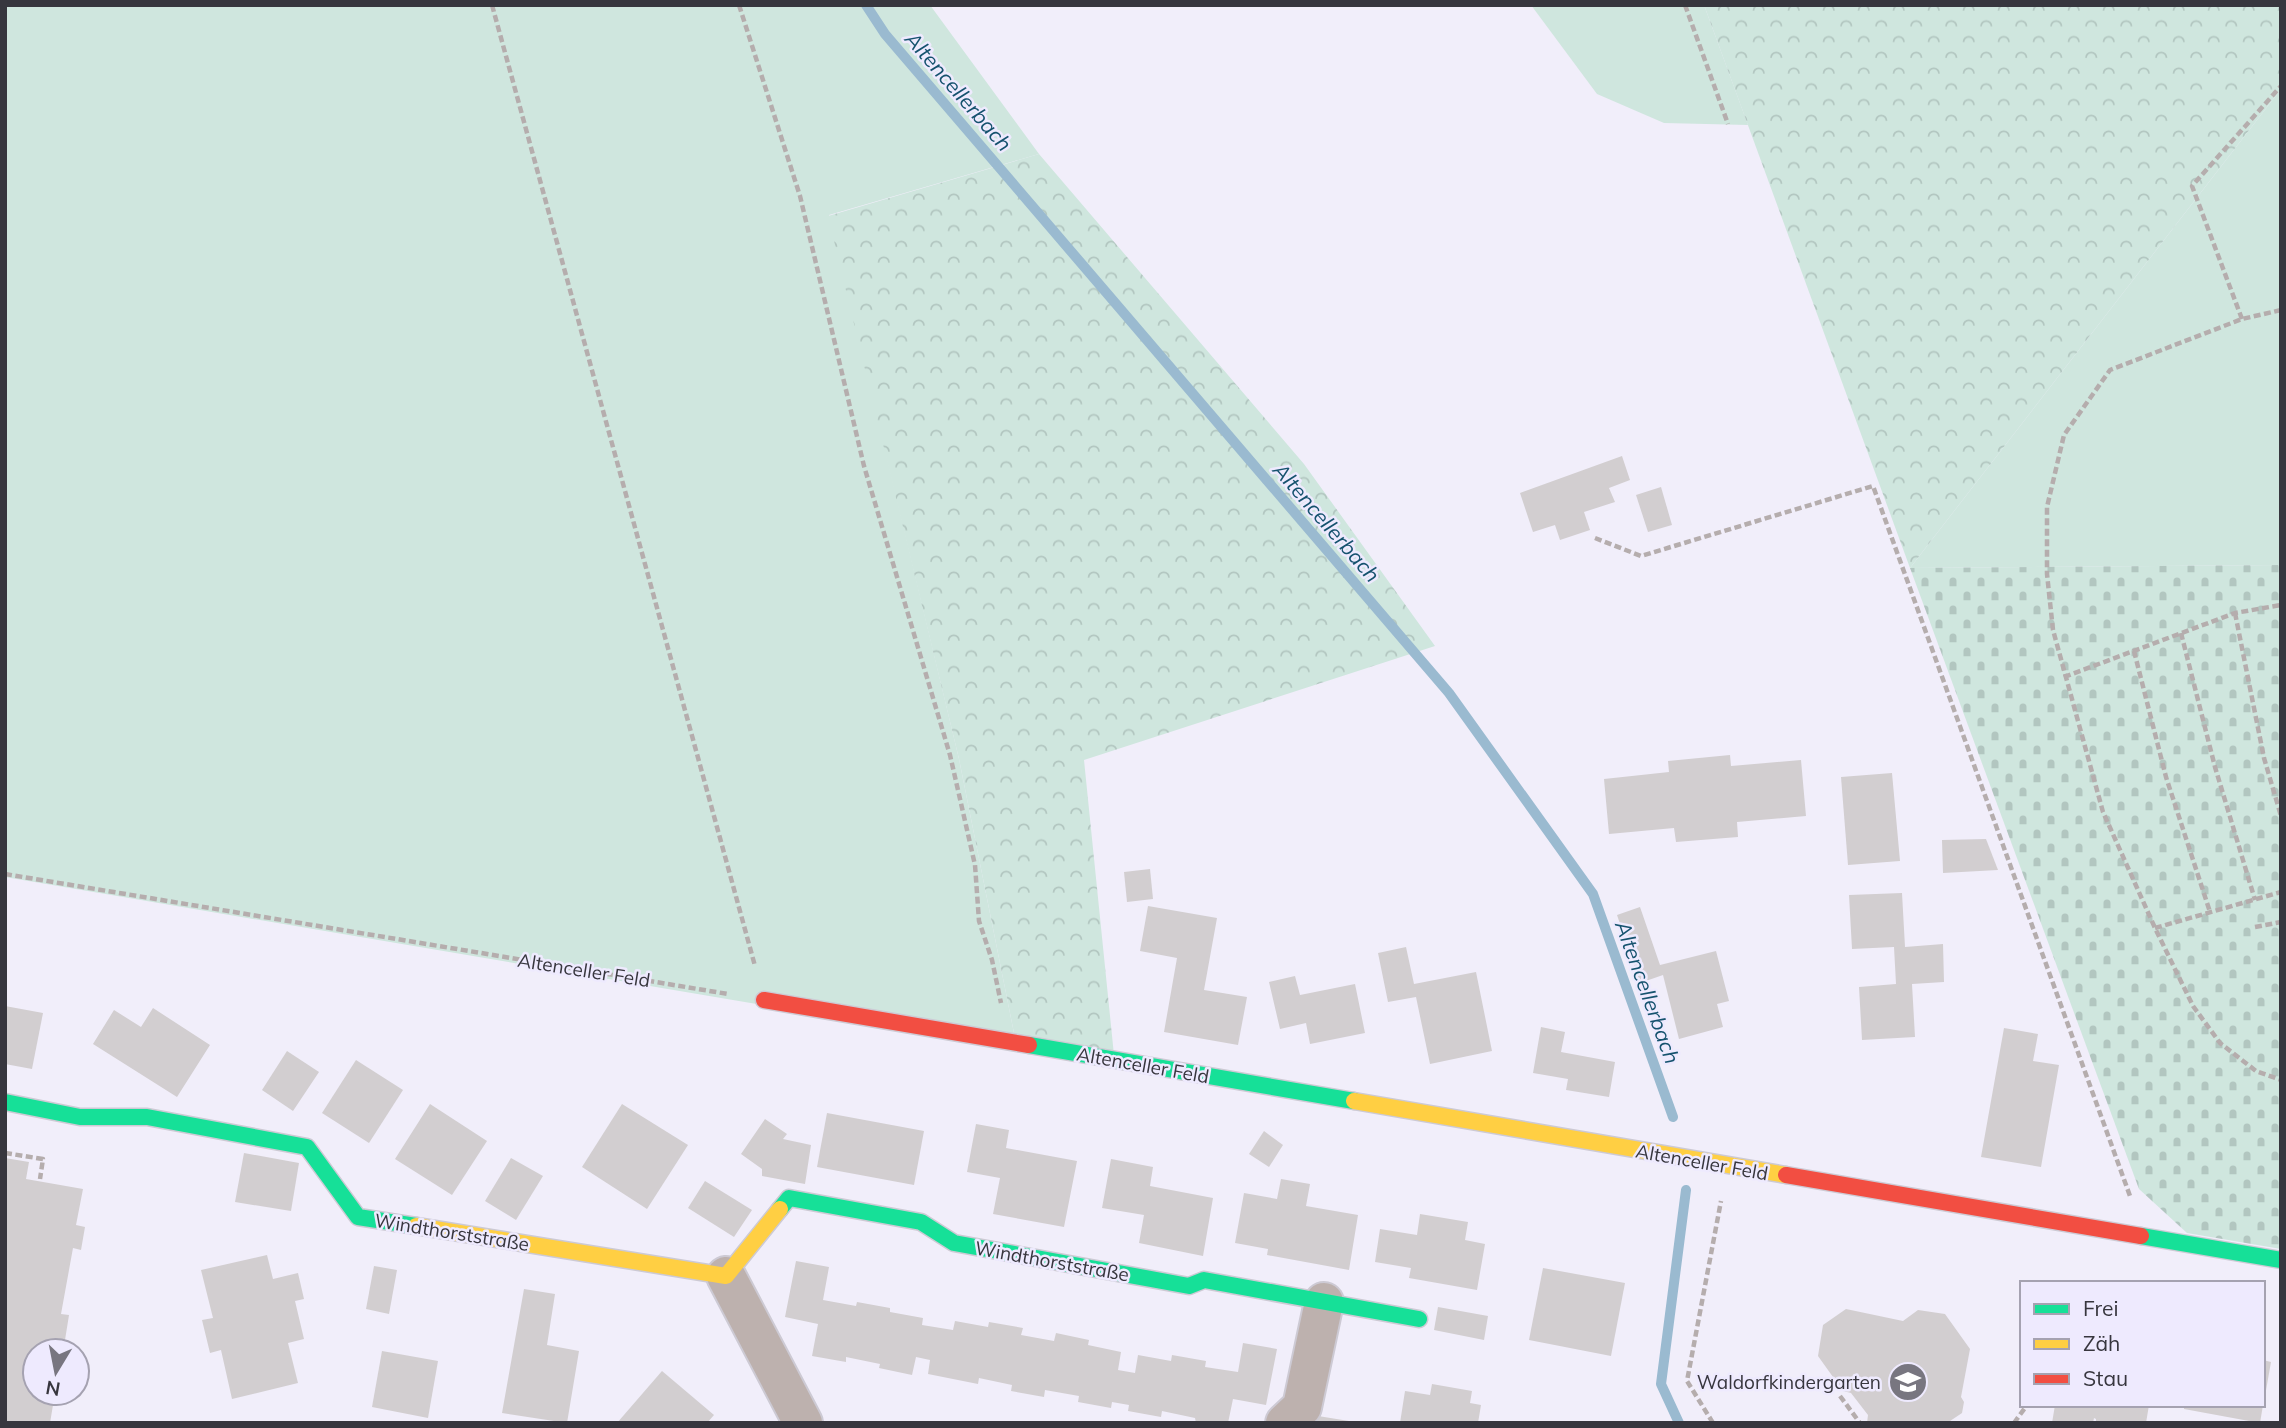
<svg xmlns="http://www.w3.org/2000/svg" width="2286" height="1428" font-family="Mulish,sans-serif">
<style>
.grass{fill:#cfe6de}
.forest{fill:url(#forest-crowns)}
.cemetery{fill:url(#cemetery-stones)}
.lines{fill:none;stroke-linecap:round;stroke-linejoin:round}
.stream{stroke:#9abad0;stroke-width:10}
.building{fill:#d2ced0}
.street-casing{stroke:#cdcad4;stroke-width:42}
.fast-casing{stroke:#cdcad4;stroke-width:19}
.slow-casing{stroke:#cdcad4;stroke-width:19}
.jam-casing{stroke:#cdcad4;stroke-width:19}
.path{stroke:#b5adad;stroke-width:4.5;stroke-dasharray:7 3.5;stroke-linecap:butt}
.street{stroke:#bdb1ae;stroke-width:38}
.fast{stroke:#16e098;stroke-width:16}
.slow{stroke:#ffcf43;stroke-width:16}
.jam{stroke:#f24e42;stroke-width:16}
.labels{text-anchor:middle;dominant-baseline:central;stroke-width:5;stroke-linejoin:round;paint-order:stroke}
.street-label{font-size:19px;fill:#37363e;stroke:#eeeafe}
.poi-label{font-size:19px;fill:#37363e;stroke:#eeeafe;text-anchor:end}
.water-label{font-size:21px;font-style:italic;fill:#15526e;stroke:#eeeafe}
</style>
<defs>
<pattern id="forest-crowns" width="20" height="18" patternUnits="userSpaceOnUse" patternTransform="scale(1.75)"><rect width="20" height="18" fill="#cfe6de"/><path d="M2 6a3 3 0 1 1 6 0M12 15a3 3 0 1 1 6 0" fill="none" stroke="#b2c6c0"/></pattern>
<pattern id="cemetery-stones" width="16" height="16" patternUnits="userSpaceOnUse" patternTransform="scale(1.75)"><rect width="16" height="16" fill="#cfe6de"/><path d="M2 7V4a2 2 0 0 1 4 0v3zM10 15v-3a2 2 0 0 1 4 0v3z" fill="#b2c6c0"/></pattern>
</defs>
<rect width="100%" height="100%" fill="#f1eefa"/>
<g class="grass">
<polygon points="5,5 930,5 1039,154 829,215 959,759 1017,1048 5,877"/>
<polygon points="1531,5 1704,5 1748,125 1664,123 1597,94"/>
<polygon points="2281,89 2281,565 1910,568"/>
</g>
<g class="forest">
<polygon points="1704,5 2281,5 2281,89 1910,568"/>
<polygon points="1039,154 1304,464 1435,646 1084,760 1115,1065 1017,1048 959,759 828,216"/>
</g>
<polygon class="cemetery" points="2281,565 2281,1249 2187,1233 2139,1189 1910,568"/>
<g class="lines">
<g class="stream">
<polyline points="866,5 885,34 1449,693 1593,894 1673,1117"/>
<polyline points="1679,1423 1661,1384 1686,1190"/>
</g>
</g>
<g class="building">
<polygon points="1622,456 1630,480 1609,488 1615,502 1584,512 1590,530 1560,540 1555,525 1533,532 1520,493"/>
<polygon points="1661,487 1672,525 1648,532 1636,495"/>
<polygon points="1730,755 1731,766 1801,760 1806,816 1737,822 1738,837 1676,842 1674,828 1609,834 1604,779 1669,772 1668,761"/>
<polygon points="1892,773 1900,861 1848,865 1841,777"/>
<polygon points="1986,839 1998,870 1943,873 1942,840"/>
<polygon points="1150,869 1153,899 1127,902 1124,872"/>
<polygon points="1902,893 1905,947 1943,944 1944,982 1912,984 1915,1037 1862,1040 1859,987 1896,984 1894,947 1852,949 1849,895"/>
<polygon points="1148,906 1217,918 1204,990 1247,997 1238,1045 1164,1032 1177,958 1140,951"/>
<polygon points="1640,907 1660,965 1716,951 1729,1001 1717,1004 1723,1027 1679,1039 1663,975 1640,983 1617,915"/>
<polygon points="1406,947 1414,984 1476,972 1492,1051 1430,1064 1416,997 1388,1002 1378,953"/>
<polygon points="1295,976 1300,995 1355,984 1365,1033 1310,1044 1306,1023 1280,1029 1269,982"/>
<polygon points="5,1006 43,1013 32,1069 5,1064"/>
<polygon points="153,1008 210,1045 177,1097 93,1044 114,1010 141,1027"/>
<polygon points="1541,1027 1565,1032 1561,1052 1615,1062 1609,1097 1566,1090 1568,1079 1533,1073"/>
<polygon points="2004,1028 2038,1034 2033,1061 2059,1065 2041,1167 1981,1157"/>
<polygon points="287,1051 319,1072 293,1111 262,1090"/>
<polygon points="356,1060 403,1090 369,1143 322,1113"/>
<polygon points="430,1104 487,1141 452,1195 395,1159"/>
<polygon points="622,1104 688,1145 647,1209 582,1167"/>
<polygon points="827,1113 924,1131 914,1185 817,1167"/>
<polygon points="765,1119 787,1134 783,1139 811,1145 805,1184 762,1176 762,1169 741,1154"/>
<polygon points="976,1124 1009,1130 1006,1148 1077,1161 1064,1227 993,1214 1000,1178 967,1172"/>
<polygon points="1264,1131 1283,1145 1269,1167 1249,1154"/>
<polygon points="244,1153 299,1163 291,1211 235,1202"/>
<polygon points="5,1158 29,1162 26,1179 83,1189 76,1225 85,1227 81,1250 73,1248 61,1314 69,1315 65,1340 57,1339 55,1351 35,1351 35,1393 47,1393 45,1404 53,1405 50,1423 5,1423"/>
<polygon points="511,1158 543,1176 516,1220 485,1201"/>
<polygon points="1111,1159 1153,1167 1150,1186 1213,1198 1203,1256 1139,1243 1144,1215 1102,1208"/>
<polygon points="1281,1179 1310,1184 1306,1206 1358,1215 1349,1270 1267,1255 1268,1249 1235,1243 1244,1193 1277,1199"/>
<polygon points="705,1181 752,1210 734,1237 688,1208"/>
<polygon points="1420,1214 1468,1222 1465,1240 1485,1244 1477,1290 1409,1278 1411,1268 1375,1262 1380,1229 1417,1235"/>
<polygon points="267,1255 273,1279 298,1273 304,1299 295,1301 304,1339 288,1343 298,1383 232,1399 221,1350 210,1353 202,1320 213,1318 201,1270"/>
<polygon points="796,1261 829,1267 823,1300 856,1306 857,1302 890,1308 890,1312 923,1318 922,1325 953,1330 955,1321 988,1327 989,1322 1023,1328 1021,1335 1054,1341 1056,1333 1089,1340 1088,1345 1121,1352 1118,1370 1135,1373 1138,1355 1171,1361 1172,1355 1206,1361 1205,1367 1238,1372 1243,1343 1277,1349 1266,1405 1233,1399 1228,1423 1196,1423 1195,1418 1162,1411 1161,1417 1128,1411 1129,1405 1112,1402 1111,1408 1078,1402 1079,1396 1045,1390 1044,1397 1011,1391 1012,1385 979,1378 978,1384 928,1374 930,1360 916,1357 912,1375 879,1368 880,1364 846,1357 846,1362 812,1356 818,1324 785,1317"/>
<polygon points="374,1266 397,1270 389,1314 366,1309"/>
<polygon points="1543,1268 1625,1283 1611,1356 1529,1340"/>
<polygon points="524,1289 555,1294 547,1345 579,1351 567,1423 502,1413"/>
<polygon points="1438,1307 1488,1316 1484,1340 1434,1330"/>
<polygon points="1846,1309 1903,1321 1918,1310 1945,1314 1970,1349 1961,1397 1964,1402 1962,1413 1947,1423 1867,1423 1868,1415 1851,1393 1843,1391 1818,1356 1823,1325"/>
<polygon points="382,1351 438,1361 428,1418 372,1407"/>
<polygon points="2263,1360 2271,1362 2265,1396 2263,1396"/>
<polygon points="662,1371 714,1415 707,1423 617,1423"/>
<polygon points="1432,1384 1472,1391 1470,1403 1481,1405 1478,1423 1400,1423 1405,1391 1430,1395"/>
<polygon points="2055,1405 2149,1405 2146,1423 2096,1423 2096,1419 2094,1418 2093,1423 2052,1423"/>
<polygon points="2184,1405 2263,1405 2260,1423 2184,1409"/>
<polygon points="1318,1416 1349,1421 1349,1423 1317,1423"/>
</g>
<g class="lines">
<defs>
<g id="street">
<polyline points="726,1276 803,1423"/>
<polyline points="1285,1423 1302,1407 1324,1302"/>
</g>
<g id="fast">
<polyline points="1029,1045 1354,1101"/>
<polyline points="5,1102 80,1117 147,1117 307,1147 358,1217 416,1226"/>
<polyline points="780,1209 789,1198 921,1222 954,1243 1189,1286 1204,1280 1419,1319"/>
<polyline points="2141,1236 2281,1260"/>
</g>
<g id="slow">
<polyline points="1354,1101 1786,1175"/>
<polyline points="416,1226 726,1276 780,1209"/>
</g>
<g id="jam">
<polyline points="764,1000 1029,1045"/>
<polyline points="1786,1175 2141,1236"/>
</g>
</defs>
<use href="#street" class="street-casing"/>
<use href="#fast" class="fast-casing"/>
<use href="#slow" class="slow-casing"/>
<use href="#jam" class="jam-casing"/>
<g class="path">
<polyline points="492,5 755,966"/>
<polyline points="739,5 800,196 864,466 950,755 975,865 979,921 992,960 1001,1003"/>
<polyline points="1685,5 1728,124"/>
<polyline points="2281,310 2242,319 2110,370 2064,435 2047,507 2047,574 2053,630 2103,812 2155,928 2193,1006 2220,1043 2256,1071 2281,1080"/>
<polyline points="2242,319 2192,186 2281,86"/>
<polyline points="1595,538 1641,556 1873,486 2130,1196"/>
<polyline points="2235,613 2264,758 2281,816"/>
<polyline points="2181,633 2215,767 2255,900"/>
<polyline points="2134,651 2166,777 2210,912"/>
<polyline points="2064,677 2235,613 2281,605"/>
<polyline points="5,874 728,994"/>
<polyline points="2255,927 2281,922"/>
<polyline points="2155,928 2281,892"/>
<polyline points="5,1153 43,1159 40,1179"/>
<polyline points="1840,1396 1860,1423"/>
<polyline points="1713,1423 1687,1381 1721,1201"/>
<polyline points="2014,1423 2027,1405"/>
</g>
<use href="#street" class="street"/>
<use href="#fast" class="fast"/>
<use href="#slow" class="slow"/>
<use href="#jam" class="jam"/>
</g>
<defs>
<symbol id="school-disc" viewBox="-11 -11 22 22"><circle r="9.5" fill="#787680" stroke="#eeeafe"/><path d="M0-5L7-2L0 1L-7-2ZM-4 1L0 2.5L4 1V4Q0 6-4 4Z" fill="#fff"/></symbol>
</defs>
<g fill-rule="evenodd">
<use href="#school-disc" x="1886" y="1360" width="44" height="44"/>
</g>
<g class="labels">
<g class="street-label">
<text transform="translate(584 970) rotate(9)">Altenceller Feld</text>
<text transform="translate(1143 1065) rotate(10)">Altenceller Feld</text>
<text transform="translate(1702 1162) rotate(10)">Altenceller Feld</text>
<text transform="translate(452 1232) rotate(9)">Windthorststraße</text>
<text transform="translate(1052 1261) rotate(10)">Windthorststraße</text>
</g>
<g class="poi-label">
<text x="1881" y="1382">Waldorfkindergarten</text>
</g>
<g class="water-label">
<text transform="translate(959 91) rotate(49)">Altencellerbach</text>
<text transform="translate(1327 522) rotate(49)">Altencellerbach</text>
<text transform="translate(1648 992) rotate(70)">Altencellerbach</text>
</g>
</g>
<rect width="2286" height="1428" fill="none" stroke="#37363e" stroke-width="14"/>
<rect x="2020" y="1281" width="245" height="126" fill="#eeeafe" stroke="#a5a2b1" stroke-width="2"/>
<rect x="2034" y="1304" width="35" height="10" fill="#16e098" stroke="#a5a2b1" stroke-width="2"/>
<text x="2083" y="1316" font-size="21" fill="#37363e">Frei</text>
<rect x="2034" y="1339" width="35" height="10" fill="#ffcf43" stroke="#a5a2b1" stroke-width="2"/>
<text x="2083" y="1351" font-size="21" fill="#37363e">Zäh</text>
<rect x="2034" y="1374" width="35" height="10" fill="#f24e42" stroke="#a5a2b1" stroke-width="2"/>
<text x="2083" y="1386" font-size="21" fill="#37363e">Stau</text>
<g transform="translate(56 1372) rotate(190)"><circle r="33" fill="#eeeafe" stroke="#a5a2b1" stroke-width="2"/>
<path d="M0-5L12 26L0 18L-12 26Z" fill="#787680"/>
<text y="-10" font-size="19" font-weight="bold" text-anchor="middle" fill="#37363e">N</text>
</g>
</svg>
